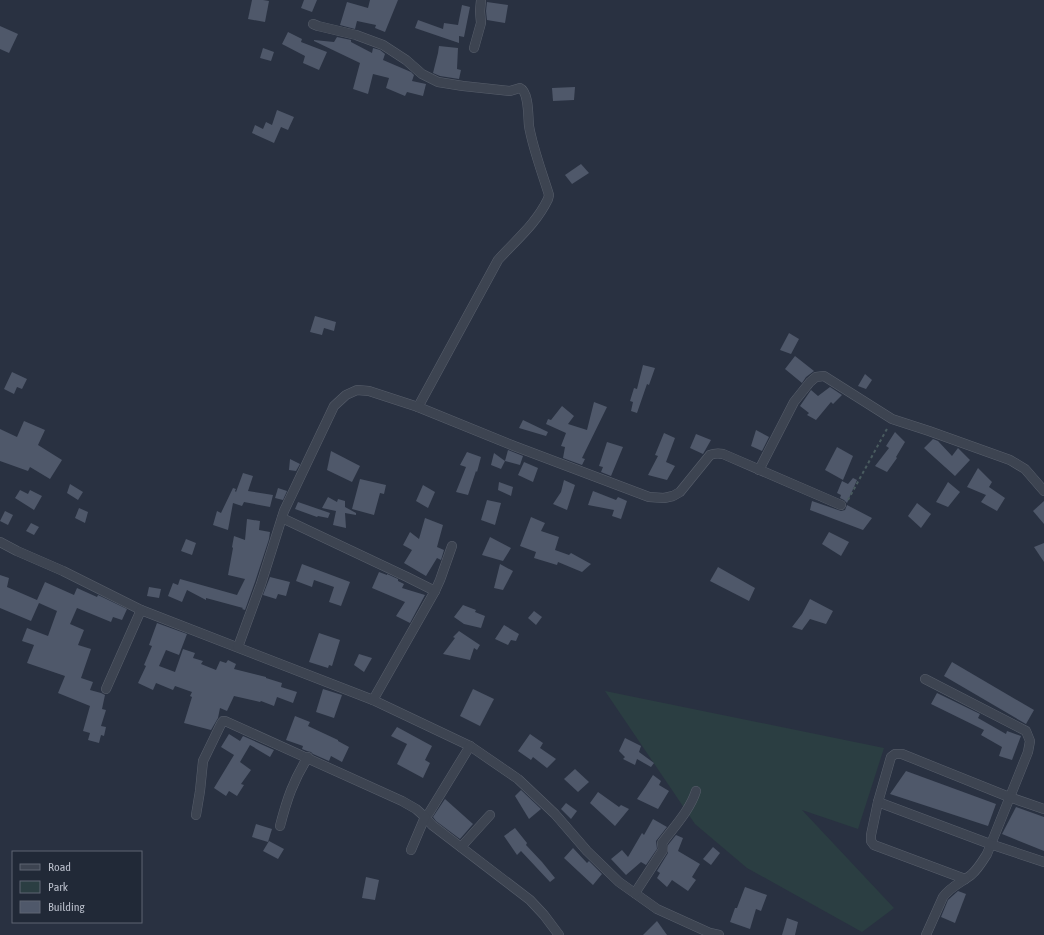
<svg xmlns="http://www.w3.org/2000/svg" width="1044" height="935" font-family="'Asap Condensed',sans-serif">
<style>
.green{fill:#2b3e42}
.building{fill:#4f586a}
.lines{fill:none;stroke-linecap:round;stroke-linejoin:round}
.street-casing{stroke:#585f6c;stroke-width:10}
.path{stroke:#495b5f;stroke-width:2;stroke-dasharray:3 3;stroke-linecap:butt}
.street{stroke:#3d4451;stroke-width:9}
</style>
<rect width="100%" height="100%" fill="#293141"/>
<polygon class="green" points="605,691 884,748 858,829 802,810 894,908 862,932 747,868 695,824"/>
<g class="building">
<polygon points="252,0 263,0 269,1 265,22 248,19"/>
<polygon points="304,0 317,0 312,12 301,8"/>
<polygon points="370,0 398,0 385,32 375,28 376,25 357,21 355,29 340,25 347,2 368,8"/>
<polygon points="487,2 508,5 505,23 487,20 486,11"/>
<polygon points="462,5 470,7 464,37 459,36 459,43 415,28 418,20 443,29 444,23 458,25"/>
<polygon points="0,26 18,34 9,53 0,49"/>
<polygon points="288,32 302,39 301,42 327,52 319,70 303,63 305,56 282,44"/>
<polygon points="337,37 351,40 351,42 372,53 373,48 380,50 385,54 383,60 411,72 414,75 412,81 426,84 423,96 407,92 405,96 386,88 389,78 373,74 368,94 353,89 360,63 314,41 314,40 334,42"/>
<polygon points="439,46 458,48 457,69 461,70 459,79 440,76 433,73 438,53"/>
<polygon points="263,48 274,52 271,61 260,58"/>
<polygon points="575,87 574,100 553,101 552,88"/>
<polygon points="277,110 294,117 288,130 281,127 274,143 252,133 255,125 263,129 266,122 272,125"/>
<polygon points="581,164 589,173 572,184 565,175"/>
<polygon points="315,316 336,322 334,331 324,328 322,335 310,332"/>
<polygon points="789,333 799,339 791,354 780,350"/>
<polygon points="795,356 814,371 806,377 802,383 785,369"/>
<polygon points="643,365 655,368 649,385 647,384 637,413 631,411 633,402 630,401 634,388 637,389"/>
<polygon points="12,372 27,379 22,389 17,387 14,394 4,389"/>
<polygon points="865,374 872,380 866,389 858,386"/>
<polygon points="830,387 842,395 833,404 831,402 816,420 807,415 809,413 800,406 811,390 818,396"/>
<polygon points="594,402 607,407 582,458 585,459 582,465 563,458 565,447 561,446 566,433 546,424 548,419 551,420 562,406 574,416 568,424 587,430"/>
<polygon points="523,420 548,432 546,436 519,428"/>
<polygon points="24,421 45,430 38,445 62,460 50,479 30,467 28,471 0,461 0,429 17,437"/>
<polygon points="756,430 769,437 762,451 751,446"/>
<polygon points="895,432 905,442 896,457 897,458 887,472 875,466 889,448 886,446"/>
<polygon points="664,433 675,438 666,462 675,466 667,480 648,475 658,456 655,455"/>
<polygon points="696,434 711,440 703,454 690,448"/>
<polygon points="933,439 938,441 952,456 958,448 970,460 955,476 935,458 924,448"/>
<polygon points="607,442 623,447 611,476 601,472 603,467 599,466"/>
<polygon points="837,447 853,456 843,480 825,470"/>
<polygon points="508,450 523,456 520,465 505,461"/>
<polygon points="331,451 360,466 352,482 327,470"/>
<polygon points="467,452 481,457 477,472 476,471 468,495 456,492 466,467 460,465"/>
<polygon points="494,453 505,461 501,469 491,465"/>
<polygon points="290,459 300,464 296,471 289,470"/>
<polygon points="524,462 538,468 533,482 518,475"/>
<polygon points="978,468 992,482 989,487 1005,498 997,511 981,502 986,495 967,487"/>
<polygon points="243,473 253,476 248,491 273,495 270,507 244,502 242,506 233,503 228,530 213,525 217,511 221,513 233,488 236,489 235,491 236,492"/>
<polygon points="853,478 857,480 847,503 844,500 840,498 841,495 837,493 842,481 848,484"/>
<polygon points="360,479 386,485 384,494 380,493 374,515 352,509"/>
<polygon points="564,480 575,485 567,510 553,504 561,492"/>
<polygon points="499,482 513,487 511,496 498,490"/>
<polygon points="948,482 960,492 948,507 936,502"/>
<polygon points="70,484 83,492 78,500 67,493"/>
<polygon points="423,485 435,492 428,508 416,501"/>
<polygon points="278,488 287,491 283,500 275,498"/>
<polygon points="20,490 28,494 30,490 42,496 34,510 15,498"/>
<polygon points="593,491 616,500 618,497 627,501 621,519 612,516 614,510 588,505"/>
<polygon points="328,497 337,502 338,499 345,501 345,507 356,513 356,515 345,513 346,528 333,525 336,511 322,508"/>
<polygon points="487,500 501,503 495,525 481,520"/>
<polygon points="812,501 841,511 845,510 847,505 872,518 863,530 810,510"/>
<polygon points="1044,501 1044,524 1033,511"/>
<polygon points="298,502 330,513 328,518 318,516 317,517 295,509"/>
<polygon points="917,503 931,514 921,528 908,516"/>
<polygon points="79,508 88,512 85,523 75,518"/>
<polygon points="5,511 13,515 8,525 0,521"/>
<polygon points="531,517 545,523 541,531 559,537 555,550 569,555 571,553 591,564 582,572 558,562 557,565 534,558 536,552 520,546"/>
<polygon points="425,518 443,525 437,547 444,550 441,560 437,558 426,576 404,563 412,550 403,545 410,532 419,539"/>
<polygon points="247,519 260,521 259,530 270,532 269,539 255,582 245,610 242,609 243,608 206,598 206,600 187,590 182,602 168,596 173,583 178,585 180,579 237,595 245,579 228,575 233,548 232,547 234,536 245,540"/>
<polygon points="31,523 39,527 34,535 26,531"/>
<polygon points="829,532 849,542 841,556 822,544"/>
<polygon points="490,537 511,548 503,561 482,555"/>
<polygon points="186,539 196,543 192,555 181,551"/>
<polygon points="1044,543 1044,562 1034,547"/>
<polygon points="302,564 350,582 341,606 329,602 334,587 314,580 312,587 296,581"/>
<polygon points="500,564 513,571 503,590 494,588"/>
<polygon points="718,567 755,588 749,601 710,581"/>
<polygon points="379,572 387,575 387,574 398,579 398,581 404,584 402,588 425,595 410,623 396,616 405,602 372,588"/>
<polygon points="0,575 9,578 7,587 37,600 45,582 74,595 77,588 97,597 98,595 127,609 122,620 113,617 111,622 77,608 70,624 84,630 78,645 91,649 81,678 93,682 90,690 101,693 105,695 102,709 106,710 101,726 106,727 104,736 101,735 99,743 88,740 90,733 83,731 90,706 58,693 65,676 27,663 34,645 22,641 27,628 48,636 57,611 39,603 31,621 0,608"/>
<polygon points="270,577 290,582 286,596 278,594 276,599 263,595"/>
<polygon points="149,587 161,589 159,598 147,596"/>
<polygon points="810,599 833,611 826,624 810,619 802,630 792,627 802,614"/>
<polygon points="463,605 476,610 475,612 485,616 481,628 464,624 454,617"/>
<polygon points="534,611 542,617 536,625 528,618"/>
<polygon points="157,623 187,634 179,655 166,650 159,666 175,672 183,649 195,653 193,658 203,661 201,664 216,670 220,661 226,663 228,660 236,664 234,669 266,677 266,678 282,683 281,687 297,692 293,703 277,697 274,706 261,701 260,702 234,696 227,711 220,708 218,718 211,730 184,723 192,697 190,696 192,692 175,686 173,690 156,683 153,690 138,683 146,666 144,665 152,646 149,645"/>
<polygon points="504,625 519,634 516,641 511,640 508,645 495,639"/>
<polygon points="459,631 480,645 477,650 474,648 470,660 443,654 455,638 453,637"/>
<polygon points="319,633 340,640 332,666 329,665 328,668 309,662"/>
<polygon points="359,654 372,658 364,672 354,665"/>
<polygon points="952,662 1034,710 1026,724 944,676"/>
<polygon points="323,689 342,695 334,718 316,712"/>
<polygon points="473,689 494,699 480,726 460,716"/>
<polygon points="937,693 980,714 978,718 1006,734 1007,731 1021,736 1012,760 999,756 1002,747 981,735 984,730 931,704"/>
<polygon points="295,716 310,722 308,726 338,740 338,741 349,747 342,762 331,756 329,761 313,754 311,752 307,751 302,749 303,746 286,740"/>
<polygon points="397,727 432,746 425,760 430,763 423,778 397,764 407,744 391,736"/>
<polygon points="229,734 240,741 243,736 274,750 270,757 250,745 240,762 251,770 241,784 244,785 237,796 229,791 226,796 214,788 234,755 221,747"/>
<polygon points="530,734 543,743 540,748 556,759 547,768 533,757 531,760 518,751"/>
<polygon points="625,738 641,746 639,752 654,763 651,767 637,759 635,765 623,759 625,757 619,751"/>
<polygon points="575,769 589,782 578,792 564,779"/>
<polygon points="906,771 996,804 988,826 890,794"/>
<polygon points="653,775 661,781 659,785 669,791 658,809 637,799 646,786"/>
<polygon points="521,790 541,809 529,819 515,796"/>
<polygon points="598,792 619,807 621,805 629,809 615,826 590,803"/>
<polygon points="445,799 473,824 460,839 436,821 433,817"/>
<polygon points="566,803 577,811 571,819 561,809"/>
<polygon points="1016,807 1044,817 1044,851 1002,834"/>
<polygon points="653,819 667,827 656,841 657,849 646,865 641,862 626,875 611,859 622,850 628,857 642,833 644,835"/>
<polygon points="256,824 272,829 268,842 252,837"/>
<polygon points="515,828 527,843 526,845 542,862 555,878 550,882 521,851 517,855 504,836"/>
<polygon points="676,835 683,838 678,851 700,864 692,877 696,880 688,891 672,880 667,887 657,878 660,873 657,871 668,853 668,845"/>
<polygon points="269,841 284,849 278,859 263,851"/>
<polygon points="713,847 720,853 711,865 703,859"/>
<polygon points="573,848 587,863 589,861 602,874 593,885 564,858"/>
<polygon points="366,877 379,880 375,900 362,898"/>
<polygon points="745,887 767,895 761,911 756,909 750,929 730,922 735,908 737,908"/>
<polygon points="958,891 966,894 955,923 941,917 948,900"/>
<polygon points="787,918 798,922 795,935 782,935"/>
<polygon points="657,921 667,935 643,935"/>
</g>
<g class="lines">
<defs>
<g id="street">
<path d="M313,24L318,26L356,35L383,45L406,60L422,74L438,82L463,86L510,91L520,88C529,92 528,116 529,126C533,149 542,172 549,195L548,199C536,224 516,240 498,260L418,407"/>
<polyline points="474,48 481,23 480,11 481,0"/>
<polyline points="759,470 794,402 810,382 816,377 824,376 892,419 929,431 1010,460 1025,469 1044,491"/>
<polyline points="282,518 407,577 435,591"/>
<polyline points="0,542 17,551 63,571 141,610 373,700 470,746 518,779 555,814 587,851 619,882 657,909 710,933 719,935"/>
<path d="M238,647L261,584L284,511L334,406L346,395L357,390L369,391L418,407L514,446L649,497L664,498L673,496L680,492L710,455C715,453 718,453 723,454L841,505"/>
<path d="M925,679L1026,731L1030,741L1028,752L987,854C982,862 978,869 971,875C962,882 950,887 943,897L926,935"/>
<polyline points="106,689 141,610"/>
<polyline points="373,700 435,591 440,580 452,546"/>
<polyline points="470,746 429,813 425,817 432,825 530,900 544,915 559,935"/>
<polyline points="878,802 990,844 1044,862"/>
<polyline points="196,815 200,791 203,761 221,724 223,721 225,721 402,801 416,809 425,817 411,850"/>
<path d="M280,826C287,799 293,781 308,757"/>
<polyline points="461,847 490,815"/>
<polyline points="965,879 874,845 871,841 871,835 878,802 891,757 895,754 902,754 1009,797 1044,809"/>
<path d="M635,893L663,850L662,843C674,827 690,810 696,791"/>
</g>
</defs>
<use href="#street" class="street-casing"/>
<polyline class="path" points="848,500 888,427"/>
<use href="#street" class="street"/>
</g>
<rect x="12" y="851" width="130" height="72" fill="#212937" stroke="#5e6572"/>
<rect x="20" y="864" width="20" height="6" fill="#3d4451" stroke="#5e6572"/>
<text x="48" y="871" font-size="12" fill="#babfcb">Road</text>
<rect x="20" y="881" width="20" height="12" fill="#2b3e42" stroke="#5e6572"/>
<text x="48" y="891" font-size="12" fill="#babfcb">Park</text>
<rect x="20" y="901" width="20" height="12" fill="#4f586a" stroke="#5e6572"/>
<text x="48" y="911" font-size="12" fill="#babfcb">Building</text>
</svg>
